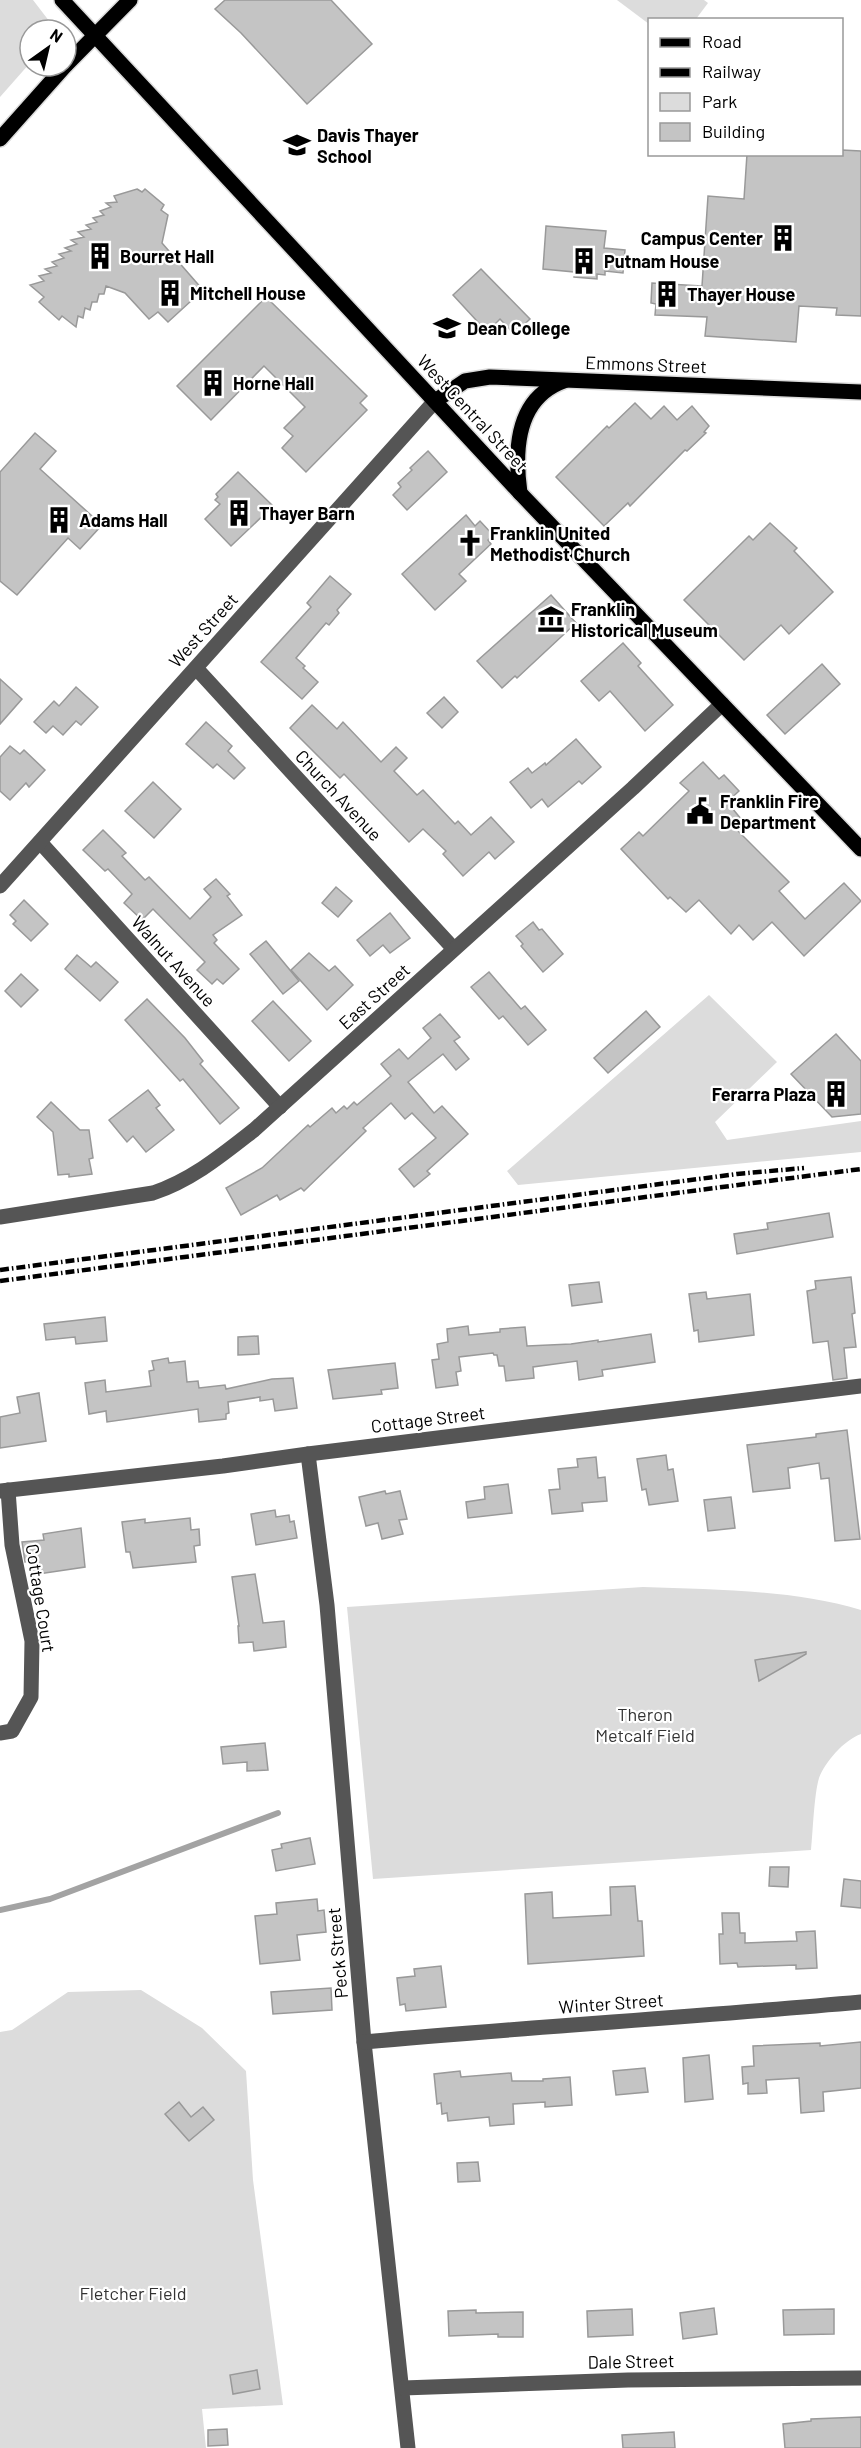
<svg xmlns="http://www.w3.org/2000/svg" width="861" height="2448" font-family="Barlow,sans-serif">
<style>
.green{fill:#dcdcdc}
.lines{fill:none;stroke-linecap:round;stroke-linejoin:round}
.stream{stroke:#a3a3a3;stroke-width:6}
.building{fill:#c4c4c4;stroke:#999;stroke-width:1.5}
.major-casing{stroke:#dbdbdb;stroke-width:18}
.minor{stroke:#555;stroke-width:15}
.major{stroke:#000;stroke-width:15}
.rail{stroke:#000;stroke-width:4.5;stroke-dasharray:9 3 1.5 3;stroke-linecap:butt}
.labels{text-anchor:middle;dominant-baseline:central;stroke-width:4.5;stroke-linejoin:round;paint-order:stroke}
.poi-label{font-size:18px;font-weight:bold;fill:#000;stroke:#fff;text-anchor:start}
.street-label{font-size:18px;fill:#000;stroke:#fff}
.park-label{font-size:18px;fill:#333;stroke:#fff}
</style>
<rect width="100%" height="100%" fill="#fff"/>
<g class="green">
<polygon points="0,0 33,0 56,30 30,30 30,63 0,97"/>
<polygon points="617,0 704,0 708,3 696,19 650,20 649,24"/>
<polygon points="709,995 777,1062 715,1122 727,1140 861,1121 861,1152 518,1185 507,1171"/>
<path d="M643,1587C715,1590 791,1589 861,1610V1734C844,1740 825,1762 819,1778C814,1795 813,1831 811,1850L373,1879L347,1607Z"/>
<polygon points="141,1990 202,2028 246,2071 253,2180 283,2405 202,2409 206,2448 0,2448 0,2032 12,2030 68,1992"/>
</g>
<g class="lines">
<polyline class="stream" points="0,1910 50,1899 278,1813"/>
</g>
<g class="building">
<polygon points="225,0 331,0 372,44 307,104 241,33 215,9"/>
<polygon points="842,150 861,151 861,316 836,315 837,308 799,306 796,342 705,336 707,317 655,315 656,304 651,303 652,283 702,286 708,196 744,199 747,154 842,154"/>
<polygon points="137,189 142,192 145,189 164,205 161,210 168,215 162,243 203,290 168,322 158,312 149,319 125,293 106,286 104,294 99,294 97,302 92,302 90,310 85,308 83,318 78,316 76,327 62,316 59,320 39,302 44,297 30,285 44,281 39,276 51,273 45,269 57,266 52,262 64,258 59,254 71,251 65,248 77,244 71,240 84,237 78,232 91,229 86,225 97,222 93,218 104,215 100,211 111,207 106,203 117,202 114,196"/>
<polygon points="546,226 606,231 604,248 625,250 623,273 605,271 605,275 597,274 597,279 574,277 574,272 543,269"/>
<polygon points="481,269 530,319 514,334 500,319 487,332 453,295"/>
<polygon points="266,297 367,396 360,403 367,410 306,472 282,448 293,436 284,428 305,407 264,366 211,420 177,386"/>
<polygon points="635,403 651,419 664,406 677,420 692,406 709,426 704,432 706,433 687,451 685,450 630,506 628,503 604,526 556,477 607,426 609,428"/>
<polygon points="35,433 56,451 40,469 102,525 80,549 68,538 17,595 0,581 0,472"/>
<polygon points="428,451 447,472 407,510 393,495 401,487 398,483 412,470 410,468"/>
<polygon points="238,472 273,506 231,546 205,519 220,504 215,500 218,497 216,494"/>
<polygon points="466,515 475,526 480,521 493,535 488,540 491,544 459,574 466,581 435,610 402,574"/>
<polygon points="770,523 797,548 794,551 833,592 789,634 781,625 744,660 684,600 749,536 753,540"/>
<polygon points="330,576 351,594 337,610 339,613 329,625 326,623 296,658 305,666 303,668 318,682 302,699 261,662 311,607 307,603"/>
<polygon points="551,595 576,623 517,678 515,676 502,688 477,661"/>
<polygon points="623,643 641,663 638,666 673,705 645,731 610,691 599,701 581,681"/>
<polygon points="822,664 840,684 785,734 767,715"/>
<polygon points="0,679 22,699 0,724"/>
<polygon points="76,687 98,707 81,725 76,721 63,735 53,726 46,733 34,722 54,701 59,706"/>
<polygon points="444,697 458,712 442,728 427,713"/>
<polygon points="312,705 337,729 343,722 381,762 396,747 407,758 394,771 417,795 423,790 455,824 458,821 471,835 491,817 514,842 495,859 489,852 463,876 443,854 446,851 423,829 409,842 344,774 340,778 290,728"/>
<polygon points="206,722 232,746 228,751 245,768 234,779 217,764 213,768 186,744"/>
<polygon points="576,739 601,767 582,784 579,781 548,807 542,799 531,808 510,782 528,768 532,773 545,763 546,765"/>
<polygon points="10,746 20,754 24,750 45,770 29,787 26,783 10,800 0,791 0,757"/>
<polygon points="703,762 719,779 724,775 739,791 727,802 742,820 736,829 789,882 779,891 805,919 844,883 861,901 804,956 772,922 753,940 739,925 731,934 699,900 686,912 670,897 668,899 621,849 639,832 643,836 689,791 680,783"/>
<polygon points="153,782 181,809 154,838 125,811"/>
<polygon points="103,830 126,853 122,856 145,880 149,877 190,919 211,897 204,889 216,879 230,894 227,896 242,915 213,935 217,940 214,943 239,969 223,984 217,979 212,984 197,970 205,962 153,909 142,920 124,903 132,894 108,869 105,871 83,850"/>
<polygon points="336,887 352,901 338,917 322,903"/>
<polygon points="24,900 48,924 31,941 13,924 16,921 10,915"/>
<polygon points="390,913 410,938 390,953 383,945 370,956 357,940"/>
<polygon points="533,922 539,930 542,929 563,954 543,972 521,946 523,944 516,936"/>
<polygon points="266,941 299,981 283,994 250,954"/>
<polygon points="309,953 329,971 335,966 353,985 327,1010 291,970"/>
<polygon points="77,955 91,967 96,962 118,982 100,1001 65,969"/>
<polygon points="489,972 521,1009 525,1006 546,1030 528,1045 503,1016 499,1019 471,987"/>
<polygon points="21,974 38,990 21,1007 5,991"/>
<polygon points="147,999 185,1038 203,1061 200,1064 239,1108 220,1124 183,1079 180,1081 125,1020"/>
<polygon points="273,1001 311,1041 289,1061 252,1021"/>
<polygon points="646,1011 660,1027 608,1073 594,1058"/>
<polygon points="440,1014 460,1037 454,1041 469,1059 456,1070 443,1054 408,1082 434,1113 442,1106 468,1134 427,1171 430,1174 414,1187 399,1169 436,1138 412,1113 405,1119 391,1103 363,1128 366,1131 304,1191 301,1188 280,1200 277,1195 241,1215 226,1188 262,1168 308,1125 310,1127 332,1108 336,1113 344,1106 347,1109 354,1102 357,1105 391,1076 381,1064 399,1049 408,1059 431,1038 423,1028"/>
<polygon points="836,1034 861,1061 861,1114 832,1117 791,1074"/>
<polygon points="148,1090 160,1105 156,1108 174,1130 146,1152 133,1136 127,1142 109,1120"/>
<polygon points="51,1102 80,1130 89,1130 93,1158 89,1159 92,1174 69,1177 69,1174 58,1175 53,1132 37,1117"/>
<polygon points="829,1213 833,1237 737,1254 734,1234 768,1229 767,1223"/>
<polygon points="851,1277 855,1313 852,1314 856,1347 844,1348 847,1378 833,1380 828,1341 813,1343 807,1291 816,1289 815,1281"/>
<polygon points="599,1282 602,1302 572,1306 569,1285"/>
<polygon points="706,1292 707,1299 750,1294 754,1335 699,1342 698,1330 694,1331 689,1294"/>
<polygon points="105,1317 107,1341 76,1344 75,1337 46,1340 44,1324"/>
<polygon points="468,1326 469,1335 500,1332 500,1329 525,1327 527,1346 571,1344 598,1340 598,1342 651,1334 655,1362 602,1370 603,1376 579,1380 577,1361 533,1367 534,1378 506,1381 504,1366 499,1366 497,1355 494,1355 493,1353 459,1357 461,1371 456,1372 458,1385 436,1388 432,1360 439,1359 437,1344 448,1342 447,1329"/>
<polygon points="258,1336 259,1354 238,1355 238,1337"/>
<polygon points="168,1358 169,1363 185,1361 187,1382 198,1381 199,1388 225,1385 226,1389 272,1379 293,1378 297,1408 275,1411 273,1399 260,1401 260,1397 228,1402 229,1413 226,1414 226,1419 199,1422 198,1409 107,1422 106,1411 89,1414 85,1383 105,1380 106,1392 151,1386 149,1371 154,1370 152,1361"/>
<polygon points="395,1363 398,1388 381,1390 382,1394 333,1399 328,1370"/>
<polygon points="39,1393 46,1441 0,1448 0,1417 20,1413 17,1397"/>
<polygon points="847,1430 860,1539 835,1541 829,1478 821,1479 819,1463 788,1468 790,1488 753,1492 747,1445 816,1437 816,1434"/>
<polygon points="666,1455 668,1470 673,1469 678,1501 649,1505 646,1489 642,1490 637,1459"/>
<polygon points="596,1457 598,1478 605,1477 607,1501 582,1503 583,1511 552,1514 549,1490 560,1489 558,1469 578,1467 577,1459"/>
<polygon points="508,1484 512,1513 468,1518 466,1502 485,1499 484,1487"/>
<polygon points="385,1491 386,1494 400,1491 407,1519 399,1520 403,1534 382,1539 378,1523 366,1526 359,1497"/>
<polygon points="731,1497 735,1528 708,1531 704,1500"/>
<polygon points="275,1510 276,1517 289,1515 290,1522 294,1521 297,1538 256,1545 251,1514"/>
<polygon points="190,1518 191,1530 199,1529 200,1545 194,1546 196,1562 133,1568 130,1552 126,1552 122,1522 145,1519 145,1523"/>
<polygon points="81,1528 85,1567 32,1575 31,1561 25,1562 22,1542 44,1540 43,1534"/>
<polygon points="255,1574 263,1623 284,1621 286,1647 254,1651 253,1642 239,1643 238,1626 239,1626 232,1577"/>
<polygon points="806,1652 806,1654 759,1681 755,1660"/>
<polygon points="265,1743 268,1770 247,1771 247,1762 223,1764 221,1747"/>
<polygon points="310,1838 315,1864 276,1871 272,1850 282,1848 281,1844"/>
<polygon points="770,1867 789,1867 788,1887 769,1886"/>
<polygon points="844,1879 861,1881 861,1908 841,1906"/>
<polygon points="635,1886 638,1921 642,1921 644,1956 528,1964 525,1894 552,1892 553,1918 611,1915 610,1887"/>
<polygon points="317,1899 318,1911 324,1910 326,1932 297,1935 300,1960 260,1964 255,1916 277,1914 276,1903"/>
<polygon points="722,1913 739,1913 740,1933 745,1933 745,1943 797,1941 796,1932 815,1931 817,1968 796,1969 796,1965 738,1967 737,1963 720,1964 719,1934 723,1934"/>
<polygon points="441,1966 446,2007 406,2011 405,2004 400,2005 397,1978 415,1976 414,1969"/>
<polygon points="331,1988 332,2010 273,2014 271,1992"/>
<polygon points="861,2042 861,2088 823,2092 824,2111 801,2113 799,2078 766,2080 767,2093 748,2094 748,2083 743,2084 742,2067 754,2066 753,2046 820,2043 820,2046"/>
<polygon points="709,2055 713,2099 685,2102 683,2058"/>
<polygon points="645,2068 648,2092 616,2095 613,2071"/>
<polygon points="460,2071 461,2077 511,2073 512,2081 543,2081 543,2079 570,2077 572,2105 545,2107 545,2102 513,2104 514,2124 490,2126 489,2117 448,2121 447,2113 442,2114 441,2103 437,2104 434,2074"/>
<polygon points="179,2102 191,2117 203,2107 214,2120 189,2141 165,2114"/>
<polygon points="478,2162 480,2181 458,2182 457,2163"/>
<polygon points="714,2308 717,2334 683,2339 680,2313"/>
<polygon points="632,2309 633,2335 588,2337 587,2311"/>
<polygon points="834,2309 834,2334 784,2335 783,2310"/>
<polygon points="476,2310 476,2313 523,2312 523,2337 498,2337 498,2334 449,2336 448,2311"/>
<polygon points="257,2370 260,2389 233,2394 230,2375"/>
<polygon points="861,2417 861,2448 785,2448 783,2424 811,2421 811,2419"/>
<polygon points="227,2429 228,2445 208,2446 208,2430"/>
<polygon points="674,2432 675,2448 623,2448 622,2435"/>
</g>
<g class="lines">
<defs>
<g id="major">
<polyline points="62,0 520,493 861,849"/>
<polyline points="66,65 130,0"/>
<polyline points="0,139 65,66"/>
<polyline points="435,401 465,381 490,377 861,392"/>
<path d="M520,493C514,450 516,398 564,381"/>
</g>
</defs>
<use href="#major" class="major-casing"/>
<g class="minor">
<polyline points="196,668 453,948"/>
<polyline points="40,842 280,1107"/>
<polyline points="0,886 435,401"/>
<path d="M0,1217L153,1193C192,1180 222,1155 254,1130L633,788L722,704"/>
<polyline points="308,1454 327,1605 364,2042 408,2448"/>
<polyline points="0,1491 223,1466 308,1454 861,1386"/>
<polyline points="0,1733 12,1731 31,1697 32,1641 12,1545 8,1490"/>
<path d="M364,2042C530,2027 695,2017 861,2002"/>
<polyline points="403,2388 628,2380 861,2378"/>
</g>
<use href="#major" class="major"/>
<g class="rail">
<polyline points="0,1270 737,1174 804,1168"/>
<polyline points="0,1281 861,1169"/>
</g>
</g>
<defs>
<symbol id="school-bare" viewBox="-9 -9 18 18"><path d="M0-5L7-2L0 1L-7-2ZM-4 1L0 2.5L4 1V4Q0 6-4 4Z" fill="#000" stroke="#fff" stroke-width="2.5" paint-order="stroke"/></symbol>
<symbol id="building-bare" viewBox="-9 -9 18 18"><path d="M-4-6H4V6H1V3H-1V6H-4ZM-2.5-4.3h1.7v1.8h-1.7ZM.8-4.3h1.7v1.8H.8ZM-2.5-1h1.7V.8h-1.7ZM.8-1h1.7V.8H.8Z" fill="#000" stroke="#fff" stroke-width="2.5" paint-order="stroke"/></symbol>
<symbol id="university-bare" viewBox="-9 -9 18 18"><path d="M0-5L7-2L0 1L-7-2ZM-4 1L0 2.5L4 1V4Q0 6-4 4Z" fill="#000" stroke="#fff" stroke-width="2.5" paint-order="stroke"/></symbol>
<symbol id="church-bare" viewBox="-9 -9 18 18"><path d="M-1.2-6h2.4v3.5h3.3v2.4h-3.3V6h-2.4V-.1h-3.3v-2.4h3.3Z" fill="#000" stroke="#fff" stroke-width="2.5" paint-order="stroke"/></symbol>
<symbol id="museum-bare" viewBox="-9 -9 18 18"><path d="M0-6L6-3V-2H-6V-3ZM-5-1h2V3h-2ZM-1-1h2V3h-2ZM3-1h2V3H3ZM-6 4H6V6H-6Z" fill="#000" stroke="#fff" stroke-width="2.5" paint-order="stroke"/></symbol>
<symbol id="civic-bare" viewBox="-9 -9 18 18"><path d="M-.6-6.5H3V-4.5H.6V-3L4-1V1h2V6H-6V1h2V-1L-.6-3ZM-1.2 2.5V6h2.4V2.5Z" fill="#000" stroke="#fff" stroke-width="2.5" paint-order="stroke"/></symbol>
</defs>
<g fill-rule="evenodd">
<use href="#school-bare" x="278" y="126" width="38" height="38"/>
<use href="#building-bare" x="764" y="219" width="38" height="38"/>
<use href="#building-bare" x="81" y="237" width="38" height="38"/>
<use href="#building-bare" x="565" y="242" width="38" height="38"/>
<use href="#building-bare" x="151" y="274" width="38" height="38"/>
<use href="#building-bare" x="648" y="275" width="38" height="38"/>
<use href="#university-bare" x="428" y="309" width="38" height="38"/>
<use href="#building-bare" x="194" y="364" width="38" height="38"/>
<use href="#building-bare" x="220" y="494" width="38" height="38"/>
<use href="#building-bare" x="40" y="501" width="38" height="38"/>
<use href="#church-bare" x="451" y="524" width="38" height="38"/>
<use href="#museum-bare" x="532" y="600" width="38" height="38"/>
<use href="#civic-bare" x="681" y="792" width="38" height="38"/>
<use href="#building-bare" x="817" y="1075" width="38" height="38"/>
</g>
<g class="labels">
<g class="poi-label">
<text x="317" y="135">Davis Thayer<tspan x="317" dy="21">School</tspan></text>
<text x="763" y="238" text-anchor="end">Campus Center</text>
<text x="120" y="256">Bourret Hall</text>
<text x="604" y="261">Putnam House</text>
<text x="190" y="293">Mitchell House</text>
<text x="687" y="294">Thayer House</text>
<text x="467" y="328">Dean College</text>
<text x="233" y="383">Horne Hall</text>
<text x="259" y="513">Thayer Barn</text>
<text x="79" y="520">Adams Hall</text>
<text x="490" y="533">Franklin United<tspan x="490" dy="21">Methodist Church</tspan></text>
<text x="571" y="609">Franklin<tspan x="571" dy="21">Historical Museum</tspan></text>
<text x="720" y="801">Franklin Fire<tspan x="720" dy="21">Department</tspan></text>
<text x="816" y="1094" text-anchor="end">Ferarra Plaza</text>
</g>
<g class="street-label">
<text transform="translate(646 364) rotate(2)">Emmons Street</text>
<text transform="translate(473 413) rotate(47)">West Central Street</text>
<text transform="translate(203 630) rotate(-48)">West Street</text>
<text transform="translate(339 795) rotate(47)">Church Avenue</text>
<text transform="translate(174 961) rotate(48)">Walnut Avenue</text>
<text transform="translate(374 996) rotate(-42)">East Street</text>
<text transform="translate(428 1419) rotate(-7)">Cottage Street</text>
<text transform="translate(41 1598) rotate(81)">Cottage Court</text>
<text transform="translate(337 1953) rotate(-95)">Peck Street</text>
<text transform="translate(611 2003) rotate(-4)">Winter Street</text>
<text transform="translate(631 2361) rotate(-1)">Dale Street</text>
</g>
<g class="park-label">
<text x="645" y="1714">Theron<tspan x="645" dy="21">Metcalf Field</tspan></text>
<text x="133" y="2293">Fletcher Field</text>
</g>
</g>
<rect x="648" y="18" width="195" height="138" fill="#ffffff" stroke="#999999" stroke-width="1.5"/>
<rect x="660" y="38" width="30" height="9" fill="#000000" stroke="#999999" stroke-width="1.5"/>
<text x="702" y="48" font-size="18" fill="#000000">Road</text>
<rect x="660" y="68" width="30" height="9" fill="#000000" stroke="#999999" stroke-width="1.5"/>
<text x="702" y="78" font-size="18" fill="#000000">Railway</text>
<rect x="660" y="93" width="30" height="18" fill="#dcdcdc" stroke="#999999" stroke-width="1.5"/>
<text x="702" y="108" font-size="18" fill="#000000">Park</text>
<rect x="660" y="123" width="30" height="18" fill="#c4c4c4" stroke="#999999" stroke-width="1.5"/>
<text x="702" y="138" font-size="18" fill="#000000">Building</text>
<g transform="translate(48 48) rotate(34)"><circle r="28" fill="#ffffff" stroke="#999999" stroke-width="1.5"/>
<path d="M0-4.5L10 22L0 15L-10 22Z" fill="#000000"/>
<text y="-9" font-size="16" font-weight="bold" text-anchor="middle" fill="#000000">N</text>
</g>
</svg>
